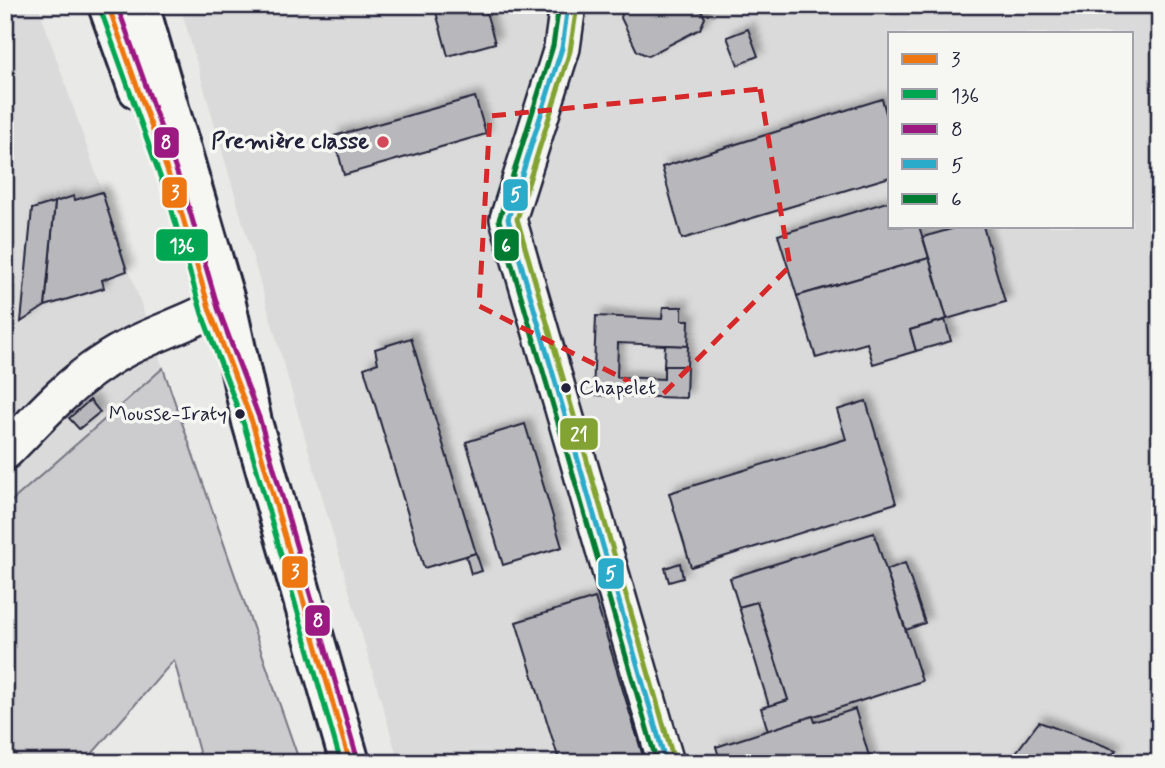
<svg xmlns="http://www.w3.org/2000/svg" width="1165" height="768" font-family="Mynerve,sans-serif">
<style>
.built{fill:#dadada;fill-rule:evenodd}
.green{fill:#ccccce;stroke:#777784;stroke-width:2}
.building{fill:#b8b8bc;stroke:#22223b;stroke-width:2;filter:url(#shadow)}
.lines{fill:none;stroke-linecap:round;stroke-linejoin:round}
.minor-casing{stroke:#22223b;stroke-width:40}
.major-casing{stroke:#22223b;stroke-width:44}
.minor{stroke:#f6f6f2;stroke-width:35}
.major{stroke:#f6f6f2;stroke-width:38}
.bus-1-casing{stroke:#f6f6f2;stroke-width:10}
.bus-2-casing{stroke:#f6f6f2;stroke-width:10}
.bus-3-casing{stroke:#f6f6f2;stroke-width:10}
.bus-4-casing{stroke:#f6f6f2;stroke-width:10}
.bus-5-casing{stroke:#f6f6f2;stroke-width:10}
.bus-6-casing{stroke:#f6f6f2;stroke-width:10}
.bus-1{stroke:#e71;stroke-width:5}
.bus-2{stroke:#00a651;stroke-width:5}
.bus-3{stroke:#9c1981;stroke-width:5}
.bus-4{stroke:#2aabca;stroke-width:5}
.bus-5{stroke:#007c32;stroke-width:5}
.bus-6{stroke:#82a333;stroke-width:5}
.marked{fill:none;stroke:#d62828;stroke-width:5;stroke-dasharray:14 9;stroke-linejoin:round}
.poi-dot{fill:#d1495b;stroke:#f6f6f2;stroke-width:2.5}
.bus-dot{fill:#22223b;stroke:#f6f6f2;stroke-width:2.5}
.labels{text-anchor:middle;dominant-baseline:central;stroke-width:7;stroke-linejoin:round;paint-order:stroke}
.bus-label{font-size:21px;fill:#22223b;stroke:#f6f6f2;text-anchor:start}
.poi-label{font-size:23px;font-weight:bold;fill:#22223b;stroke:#f6f6f2;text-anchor:end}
.line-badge{stroke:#f6f6f2;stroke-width:2.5}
.badge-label{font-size:19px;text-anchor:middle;font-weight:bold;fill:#fff}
</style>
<defs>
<filter id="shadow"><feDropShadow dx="6" dy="-6" stdDeviation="3.5" flood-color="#0004"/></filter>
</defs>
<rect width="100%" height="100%" fill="#e9e9e7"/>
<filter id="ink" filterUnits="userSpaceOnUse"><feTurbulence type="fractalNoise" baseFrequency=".0143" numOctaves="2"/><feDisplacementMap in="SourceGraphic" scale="14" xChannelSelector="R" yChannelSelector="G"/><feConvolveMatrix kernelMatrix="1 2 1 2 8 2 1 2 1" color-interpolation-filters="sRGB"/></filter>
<g filter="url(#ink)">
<g class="built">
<polygon points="5,5 38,5 163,368 5,507"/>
<path d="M180,5H1160V763H399ZM890,33H1132V226H890Z"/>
</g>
<polygon class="green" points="163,368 300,763 202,763 174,660 84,763 5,763 5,507"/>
<g class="building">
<polygon points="434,5 484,5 495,43 448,56"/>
<polygon points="624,5 699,5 705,18 700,29 648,56 637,51 621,18"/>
<polygon points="748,29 758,56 738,65 727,37"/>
<polygon points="475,97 486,134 344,175 334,136"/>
<polygon points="882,99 890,127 890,177 682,239 662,167"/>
<polygon points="102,192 127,271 102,280 104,288 45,306 55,202 74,196 75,200"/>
<polygon points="890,201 890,226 919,226 929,258 797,296 778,235"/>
<polygon points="55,202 45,306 21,322 32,209"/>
<polygon points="962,226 983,226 1005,302 947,319 923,237"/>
<polygon points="929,258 947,319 910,330 916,351 873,364 867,343 816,358 797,296"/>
<polygon points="663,307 682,307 682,320 689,320 688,346 618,343 617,377 664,379 664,366 687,366 686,398 593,395 596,316 662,319"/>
<polygon points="945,320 951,341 916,351 910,330"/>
<polygon points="411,338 476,553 424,568 364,368 378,363 375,349"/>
<polygon points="665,345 688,346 687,366 664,366"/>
<polygon points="90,400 100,412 79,429 69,418"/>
<polygon points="866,401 896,503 691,567 669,493 846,439 837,410"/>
<polygon points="525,424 562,547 503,565 466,442"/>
<polygon points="874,533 922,681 768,731 761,708 788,700 757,602 739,607 730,578"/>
<polygon points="476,553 482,571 471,574 466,556"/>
<polygon points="680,563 683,578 669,582 665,568"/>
<polygon points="905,563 925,623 906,630 886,570"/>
<polygon points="595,598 645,763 560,763 516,622"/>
<polygon points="757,602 788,700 769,706 739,607"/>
<polygon points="855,709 871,763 721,763 716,747 813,716 815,722"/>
<polygon points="1039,722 1116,750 1106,763 1016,763 1011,759"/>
</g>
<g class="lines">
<defs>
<g id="minor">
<polyline points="568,5 562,48 508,219 666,763"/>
<path d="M5,452C36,421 65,387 102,363C135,340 174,329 210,311"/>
</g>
<g id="major">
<polyline points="108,5 138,89"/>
<polyline points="139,5 226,304 252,422 350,763"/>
</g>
</defs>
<use href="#minor" class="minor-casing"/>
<use href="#major" class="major-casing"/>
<use href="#minor" class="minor"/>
<use href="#major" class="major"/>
<defs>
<polyline id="bus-1" points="108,5 178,201 210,311 252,422 350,763"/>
<polyline id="bus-2" points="100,8 170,204 202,314 244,425 341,763"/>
<polyline id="bus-3" points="117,5 186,198 218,308 260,420 358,761"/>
<polyline id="bus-4" points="568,5 562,48 508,219 666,763"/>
<polyline id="bus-5" points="559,5 553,46 499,220 657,763"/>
<polyline id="bus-6" points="577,6 570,51 517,219 674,761"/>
</defs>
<use href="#bus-1" class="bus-1-casing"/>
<use href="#bus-2" class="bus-2-casing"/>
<use href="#bus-3" class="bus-3-casing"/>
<use href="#bus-4" class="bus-4-casing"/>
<use href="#bus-5" class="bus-5-casing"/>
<use href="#bus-6" class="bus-6-casing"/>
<use href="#bus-1" class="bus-1"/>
<use href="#bus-2" class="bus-2"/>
<use href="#bus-3" class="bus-3"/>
<use href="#bus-4" class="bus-4"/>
<use href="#bus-5" class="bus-5"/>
<use href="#bus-6" class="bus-6"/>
</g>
</g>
<path class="marked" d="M760,89L790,266L660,397L479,306L490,116Z"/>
<circle class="poi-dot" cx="383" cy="142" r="7"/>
<g class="bus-dot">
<circle cx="566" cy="388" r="6"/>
<circle cx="240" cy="414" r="6"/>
</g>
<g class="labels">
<g class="bus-label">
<text x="579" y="388">Chapelet</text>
<text x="227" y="414" text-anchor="end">Mousse-Iraty</text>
</g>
<g class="poi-label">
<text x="369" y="142">Première classe</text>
</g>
</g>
<g class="line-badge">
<rect x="153" y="126" width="27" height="33" rx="7" fill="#9c1981"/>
<rect x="161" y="176" width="27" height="33" rx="7" fill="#e71"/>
<rect x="502" y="178" width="27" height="34" rx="7" fill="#2aabca"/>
<rect x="155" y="228" width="54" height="34" rx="7" fill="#00a651"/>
<rect x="493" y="228" width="27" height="34" rx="7" fill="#007c32"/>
<rect x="559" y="417" width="40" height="34" rx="7" fill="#82a333"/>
<rect x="281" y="555" width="28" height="34" rx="7" fill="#e71"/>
<rect x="597" y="557" width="28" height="33" rx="7" fill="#2aabca"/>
<rect x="304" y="604" width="27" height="33" rx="7" fill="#9c1981"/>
</g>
<g class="badge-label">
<text x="166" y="149">8</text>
<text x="175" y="199">3</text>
<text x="516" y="201">5</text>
<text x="182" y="252">136</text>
<text x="506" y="252">6</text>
<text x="579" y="441">21</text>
<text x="295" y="578">3</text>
<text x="611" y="580">5</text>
<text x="318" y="627">8</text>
</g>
<rect width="1165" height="768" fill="none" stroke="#f6f6f2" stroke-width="28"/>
<rect x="14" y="14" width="1137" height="740" fill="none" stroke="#22223b" stroke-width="2.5" filter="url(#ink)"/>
<rect x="888" y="32" width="245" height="196" fill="#f6f6f2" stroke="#a1a1a9" stroke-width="2"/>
<rect x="902" y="54" width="35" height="10" fill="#ee7711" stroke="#a1a1a9" stroke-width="2"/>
<text x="951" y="66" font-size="21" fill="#22223b">3</text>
<rect x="902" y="89" width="35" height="10" fill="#00a651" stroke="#a1a1a9" stroke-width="2"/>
<text x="951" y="102" font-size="21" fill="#22223b">136</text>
<rect x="902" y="124" width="35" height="10" fill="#9c1981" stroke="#a1a1a9" stroke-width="2"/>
<text x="951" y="136" font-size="21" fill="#22223b">8</text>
<rect x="902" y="159" width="35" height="10" fill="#2aabca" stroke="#a1a1a9" stroke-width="2"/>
<text x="951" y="172" font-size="21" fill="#22223b">5</text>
<rect x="902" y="194" width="35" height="10" fill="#007c32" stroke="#a1a1a9" stroke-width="2"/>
<text x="951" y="206" font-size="21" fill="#22223b">6</text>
</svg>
